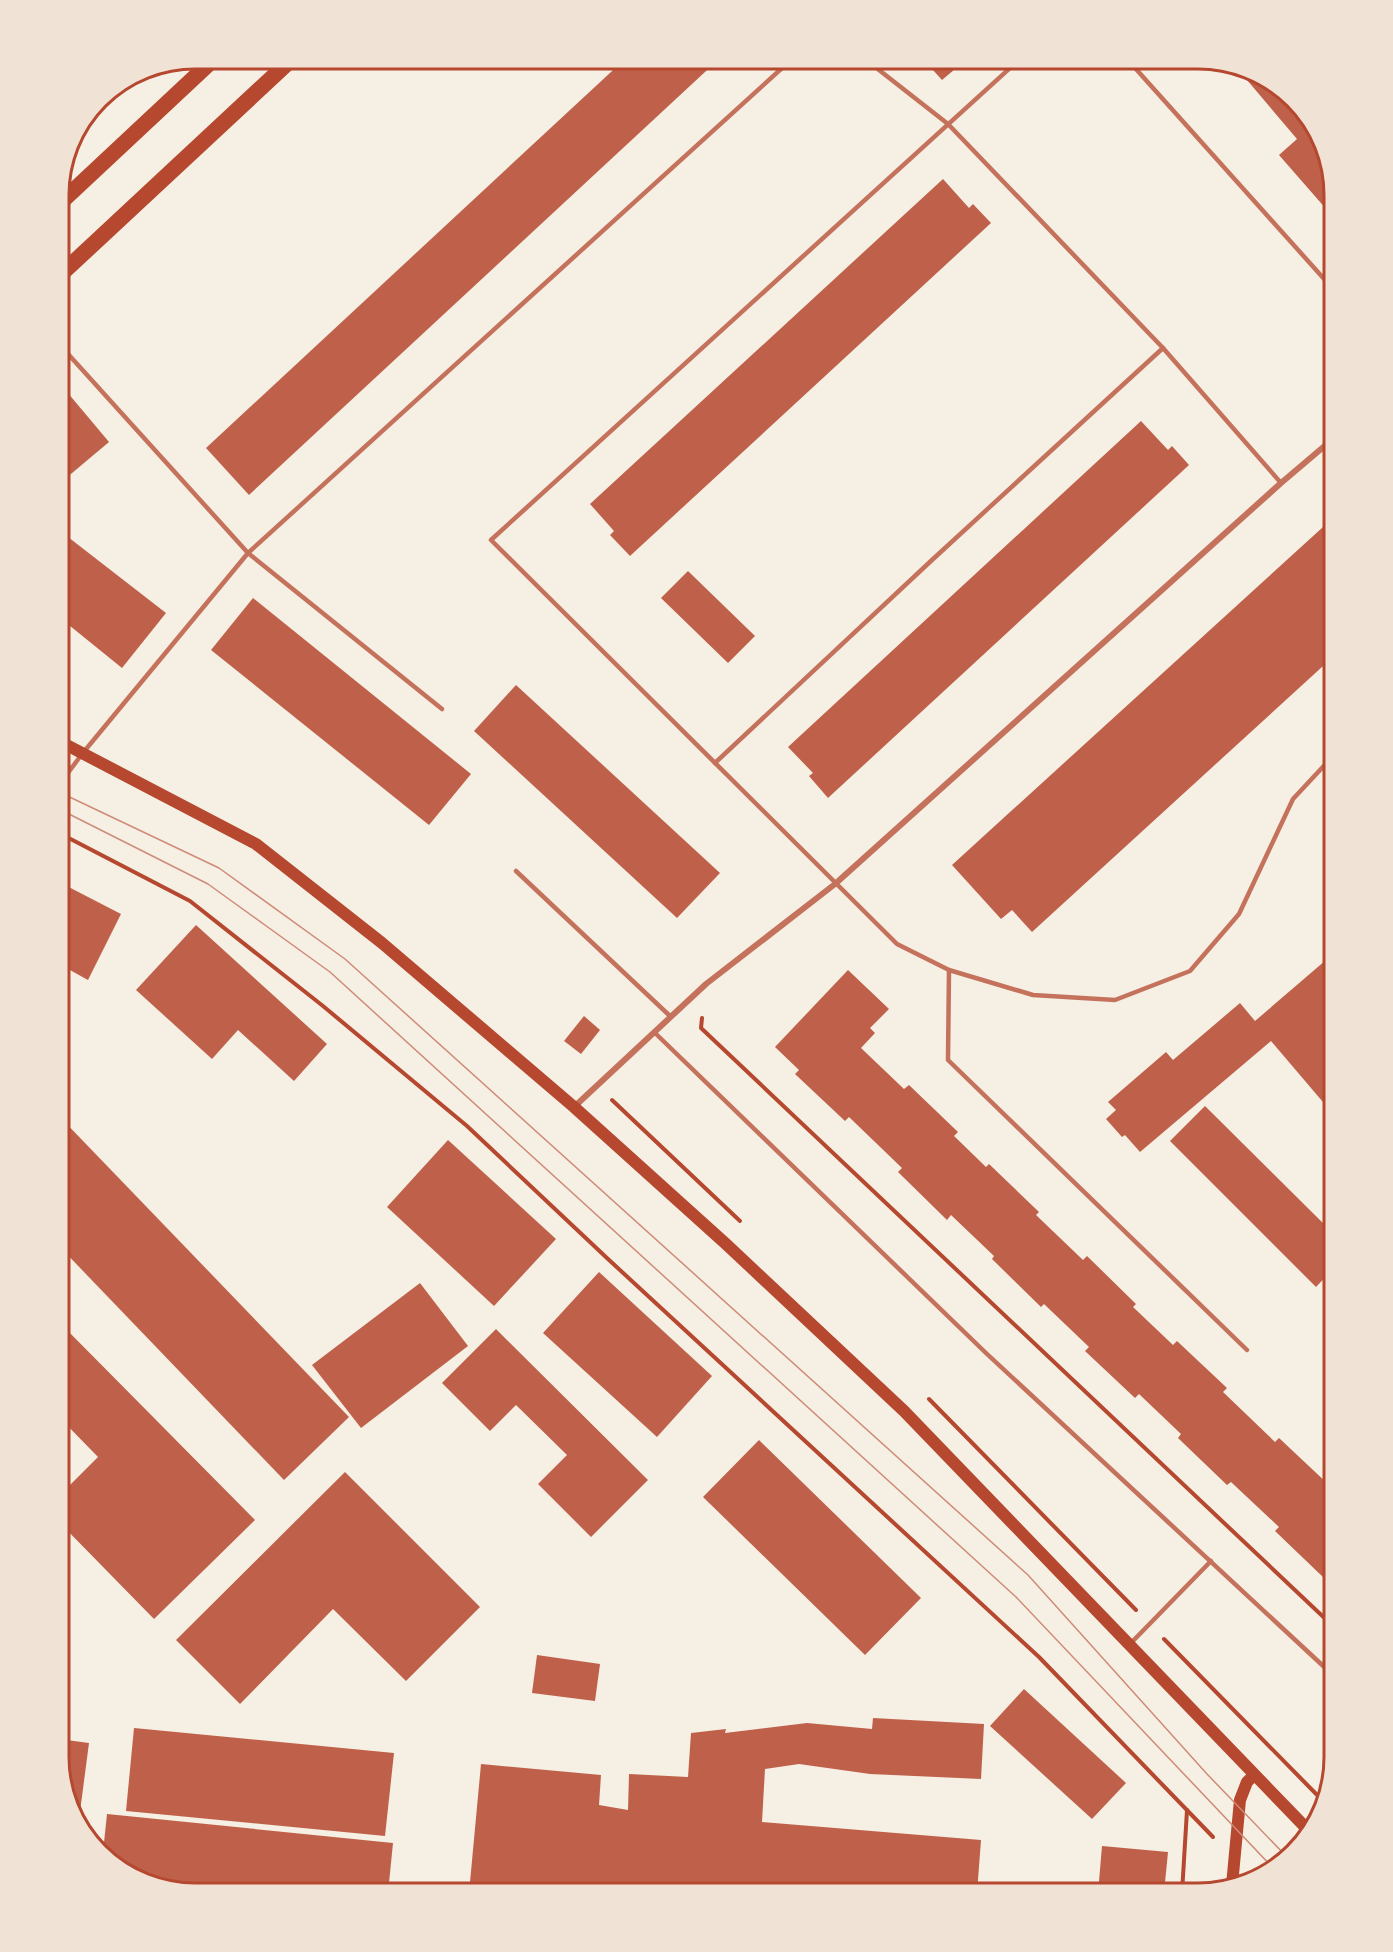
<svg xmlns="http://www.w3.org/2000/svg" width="1393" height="1952" font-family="'Source Sans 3',sans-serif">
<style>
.building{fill:#bf614a}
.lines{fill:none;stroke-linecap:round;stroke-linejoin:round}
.path{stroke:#b5482f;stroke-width:4}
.service{stroke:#c5725c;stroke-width:4.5}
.minor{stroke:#c5725c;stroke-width:6}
.secondary{stroke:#b5482f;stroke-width:12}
.trunk{stroke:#b5482f;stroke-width:16}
.tram{stroke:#cf8b77;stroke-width:1.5}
.rim{fill:none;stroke:#b5482f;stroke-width:3}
</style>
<rect width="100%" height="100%" fill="#f6efe4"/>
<g class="building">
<polygon points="625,59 719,59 249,495 206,448"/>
<polygon points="923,59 967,59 942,80"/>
<polygon points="1236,67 1267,77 1316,126 1334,195 1334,218 1279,155 1297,139"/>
<polygon points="943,179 969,208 973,204 991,223 630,556 610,535 614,531 590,504"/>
<polygon points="62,386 109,442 59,484 59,389"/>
<polygon points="1141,421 1168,450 1172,446 1189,465 828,798 809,776 813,773 788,747"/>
<polygon points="1334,517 1334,656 1032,932 1012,910 1001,919 952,865"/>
<polygon points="59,530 166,613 122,668 59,617"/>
<polygon points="688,571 755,636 728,663 661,598"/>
<polygon points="253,598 471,774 429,825 211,650"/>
<polygon points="516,685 720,873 677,918 474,731"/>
<polygon points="59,882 121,914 88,980 59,964"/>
<polygon points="196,925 327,1044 294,1081 238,1030 212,1059 136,990"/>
<polygon points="1333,954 1334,956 1334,1115 1271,1041 1140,1152 1125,1135 1122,1137 1106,1119 1116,1110 1108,1102 1166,1052 1173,1060 1240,1003 1255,1021"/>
<polygon points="848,970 889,1009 870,1028 875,1033 861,1048 904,1089 909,1085 958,1132 954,1136 986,1167 989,1164 1039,1212 1036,1215 1083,1260 1087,1256 1136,1304 1133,1307 1173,1345 1177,1341 1227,1388 1223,1392 1275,1442 1279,1438 1329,1485 1325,1489 1334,1498 1334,1581 1328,1575 1324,1578 1275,1531 1279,1527 1231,1482 1227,1485 1178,1438 1181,1434 1139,1394 1135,1398 1085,1351 1089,1347 1044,1304 1041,1307 992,1259 994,1256 951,1215 947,1220 898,1172 902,1168 849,1117 845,1121 795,1074 799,1070 775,1047"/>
<polygon points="584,1016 600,1030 581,1054 564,1041"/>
<polygon points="1205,1106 1334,1234 1334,1268 1316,1287 1170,1141"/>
<polygon points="59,1116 349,1417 284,1480 59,1246"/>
<polygon points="448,1140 556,1239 494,1306 387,1207"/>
<polygon points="599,1272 712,1376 657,1437 543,1333"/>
<polygon points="420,1283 468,1346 361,1428 312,1365"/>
<polygon points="62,1325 255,1520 154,1619 59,1522 59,1496 98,1457 59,1417 59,1329"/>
<polygon points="496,1329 648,1480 591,1537 538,1484 567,1455 516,1405 490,1431 442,1383"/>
<polygon points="759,1440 921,1598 865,1655 703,1497"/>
<polygon points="345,1472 480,1607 406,1681 333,1609 240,1704 176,1640"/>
<polygon points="537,1655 600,1664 595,1701 532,1693"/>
<polygon points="1024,1689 1126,1783 1092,1819 990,1726"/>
<polygon points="873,1718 984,1724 981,1779 870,1774 799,1764 765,1769 762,1822 981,1840 977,1893 612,1893 543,1887 542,1893 469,1893 481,1764 601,1775 599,1805 628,1810 629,1774 688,1777 691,1733 726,1729 725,1733 807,1723 872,1729"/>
<polygon points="134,1728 394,1753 385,1836 126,1811"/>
<polygon points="59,1739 89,1743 78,1827 59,1757"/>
<polygon points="107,1814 393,1843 388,1893 186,1893 126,1875 103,1852"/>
<polygon points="1102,1846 1168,1852 1164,1893 1098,1893"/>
<polygon points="996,1883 1087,1892 1087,1893 995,1893"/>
</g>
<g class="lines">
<g class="path">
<polyline points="59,833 190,901 323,1006 467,1126 608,1259 1039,1657 1213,1837"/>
<polyline points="702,1018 701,1028 1334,1627"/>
<polyline points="612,1100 740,1221"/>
<polyline points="929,1399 1136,1610"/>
<polyline points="1164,1639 1323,1801"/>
<polyline points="1182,1893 1187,1810"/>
</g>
<g class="service">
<polyline points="865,59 948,124 1163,348 1281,483"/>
<polyline points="1020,59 491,540 897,944 949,970 948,1060 1247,1350"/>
<polyline points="1127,59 1334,290"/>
<polyline points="59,344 248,553 442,709"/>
<polyline points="715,763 932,560 1163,348"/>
<polyline points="59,785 82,754 248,553 792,59"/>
<polyline points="516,871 671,1017"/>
<polyline points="949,970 1033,995 1115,1000 1190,971 1239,914 1293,799 1334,755"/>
<polyline points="654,1032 987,1354 1334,1676"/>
<polyline points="1130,1644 1211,1561"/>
</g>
<polyline class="minor" points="574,1107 706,984 835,884 1281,483 1334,438"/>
<g class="secondary">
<polyline points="59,741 256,844 382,943 574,1107 726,1244 904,1411 1310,1832"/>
<polyline points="1232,1885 1240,1800 1247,1782 1254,1775"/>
</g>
<g class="trunk">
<polyline points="59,204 214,59"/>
<polyline points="59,276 292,59"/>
</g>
<g class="tram">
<polyline points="59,792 219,868 345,959 1028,1575 1207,1774 1286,1856"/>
<polyline points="59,809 208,884 330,972 1016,1597 1273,1868"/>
</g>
</g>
<path d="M0 0H1393V1952H0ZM195 69H1198A126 126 0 0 1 1324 195V1757A126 126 0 0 1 1198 1883H195A126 126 0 0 1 69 1757V195A126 126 0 0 1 195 69Z" fill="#f1e2d6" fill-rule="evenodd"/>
<path class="rim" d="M195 69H1198A126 126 0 0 1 1324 195V1757A126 126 0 0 1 1198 1883H195A126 126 0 0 1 69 1757V195A126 126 0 0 1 195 69Z"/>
</svg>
